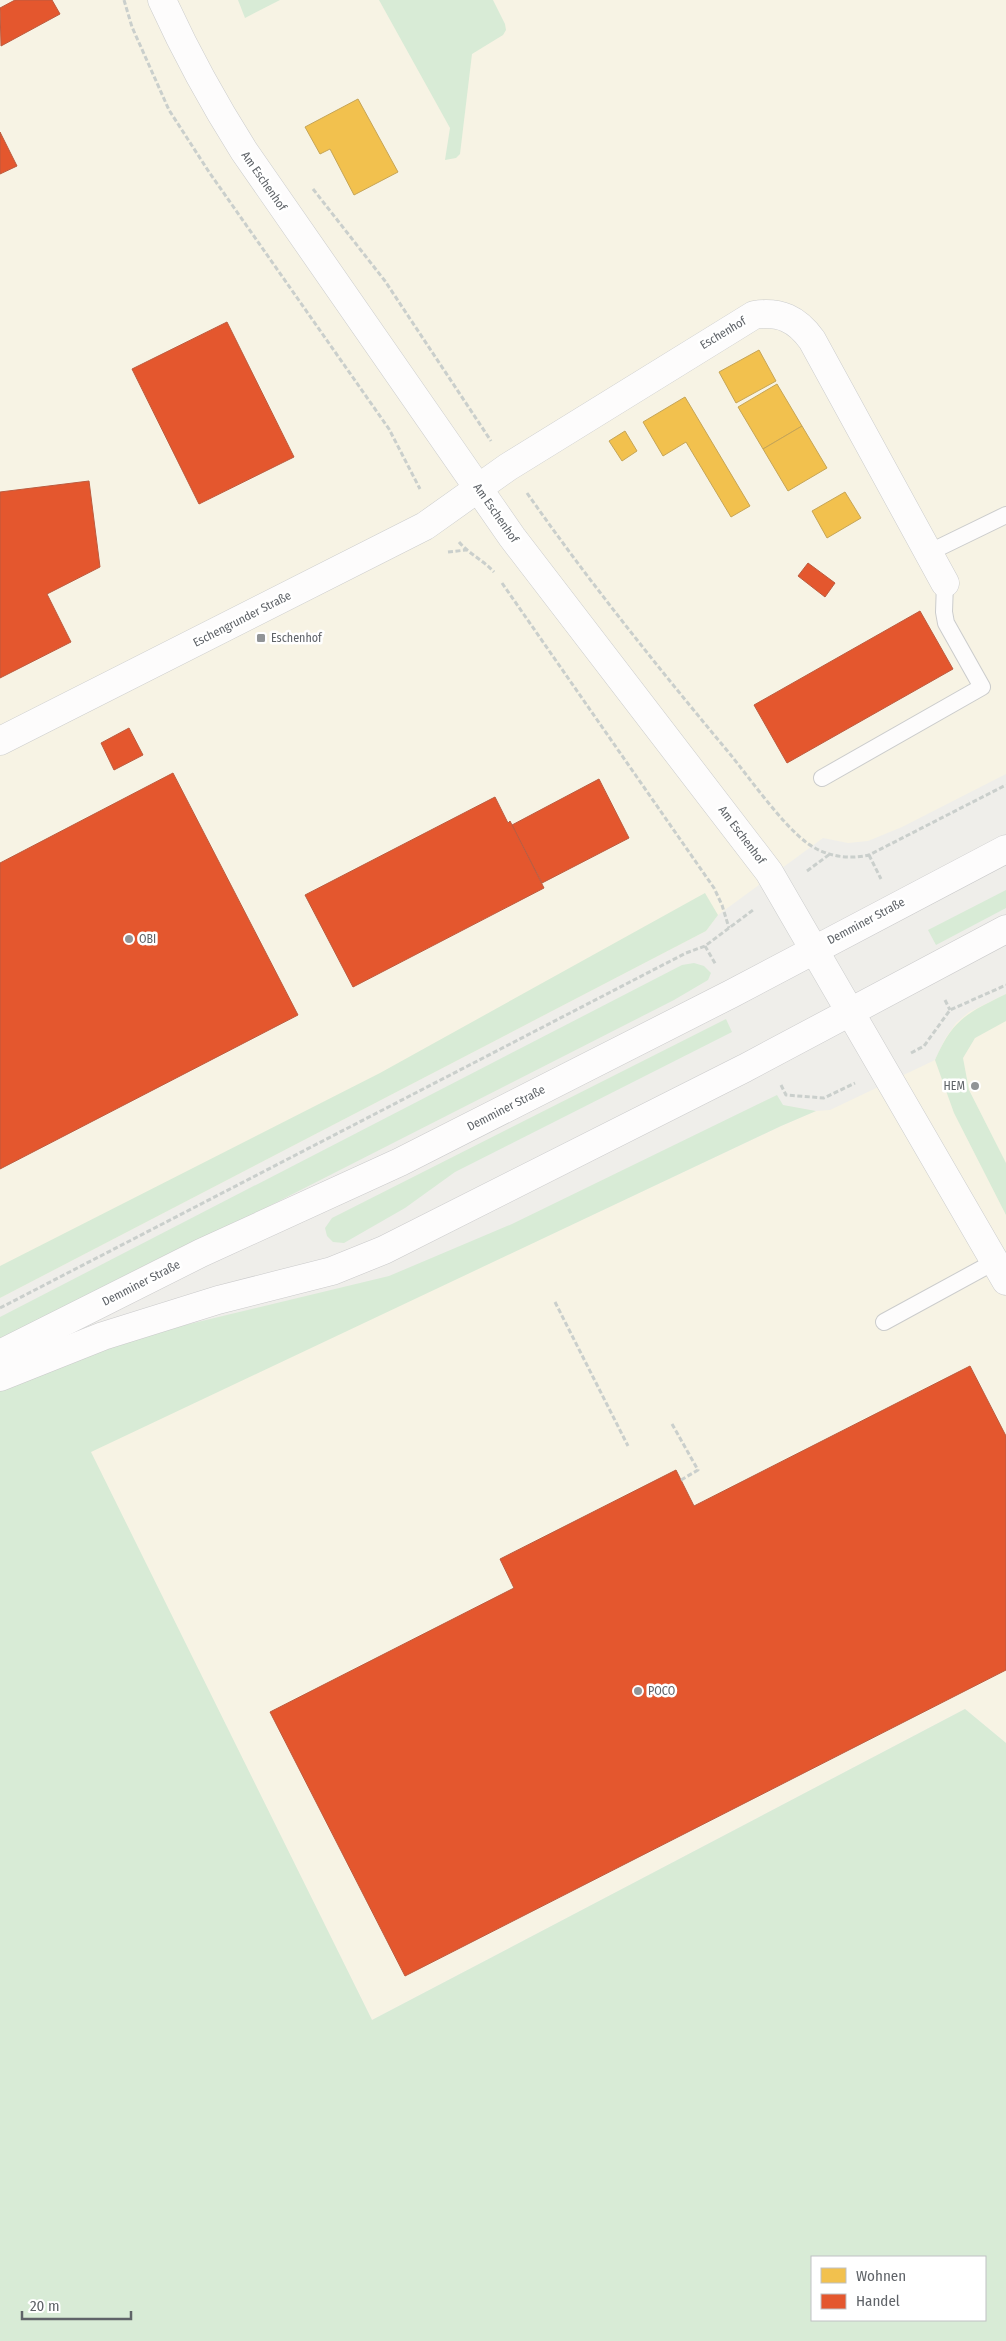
<svg xmlns="http://www.w3.org/2000/svg" width="1006" height="2341" font-family="'Fira Sans Condensed',sans-serif">
<style>
.commercial{fill:#f7f3e4}
.green{fill:#d8ebd6;fill-rule:evenodd}
.homes{fill:#f2c14e;stroke:#c6a556}
.shops{fill:#e4572e;stroke:#bc5b3f}
.lines{fill:none;stroke-linecap:round;stroke-linejoin:round}
.lane-casing{stroke:#cbcccc;stroke-width:18}
.street-casing{stroke:#cbcccc;stroke-width:29}
.secondary-casing{stroke:#cacacb;stroke-width:29}
.path{stroke:#cacfcc;stroke-width:3;stroke-dasharray:5 2.5;stroke-linecap:butt}
.lane{stroke:#fdfcfc;stroke-width:16}
.street{stroke:#fdfcfc;stroke-width:28}
.secondary{stroke:#fdfcfc;stroke-width:28}
.poi-dot{fill:#919496;stroke:#fff;stroke-width:2}
.labels{text-anchor:middle;dominant-baseline:central;stroke-width:5;stroke-linejoin:round;paint-order:stroke}
.street-label{font-size:12px;fill:#5f6368;stroke:#fff}
.poi-label{font-size:12px;fill:#5f6368;stroke:#fff;text-anchor:start}
</style>
<rect width="100%" height="100%" fill="#efeeea"/>
<g class="commercial">
<polygon points="0,0 1006,0 1006,774 902,827 868,841 848,843 823,838 718,915 706,931 0,1298"/>
<polygon points="1006,994 1006,1743 965,1709 372,2020 90,1451 781,1126 816,1111 830,1110 935,1060 945,1039 956,1023 969,1012"/>
</g>
<g class="green">
<polygon points="238,0 280,0 245,18"/>
<polygon points="379,0 493,0 505,24 506,30 503,35 472,54 460,154 456,158 445,160 450,128"/>
<polygon points="1006,890 1006,908 936,945 928,930"/>
<polygon points="705,893 718,915 706,931 0,1298 0,1266 380,1073"/>
<polygon points="694,963 704,966 711,973 708,980 674,1000 0,1343 0,1317 682,965"/>
<path d="M1006,994V1021L975,1038L963,1058L969,1090L1006,1163V1215L954,1113L935,1060C953,1019 967,1013 1006,994Z"/>
<polygon points="726,1019 732,1032 455,1172 405,1208 344,1243 333,1242 327,1236 325,1228 332,1218"/>
<path d="M777,1095L783,1105L816,1111L781,1126L91,1452L372,2020L965,1709L1006,1743V2341H0V1391L55,1366L156,1332L389,1276L512,1224ZM812,2257H985V2320H812Z"/>
</g>
<g class="homes">
<polygon points="358,99 398,172 354,195 330,149 320,154 305,127"/>
<polygon points="759,350 776,381 736,403 719,372"/>
<polygon points="777,384 802,426 763,449 738,407"/>
<polygon points="685,397 750,506 731,517 686,442 663,456 643,422"/>
<polygon points="802,426 827,468 788,491 763,449"/>
<polygon points="625,431 637,451 622,461 609,441"/>
<polygon points="845,492 861,518 827,538 812,511"/>
</g>
<g class="shops">
<polygon points="15,0 52,0 60,14 1,46 0,8"/>
<polygon points="0,132 17,166 0,174"/>
<polygon points="227,322 294,457 199,504 132,369"/>
<polygon points="89,481 100,567 47,594 71,642 0,678 0,492"/>
<polygon points="808,563 835,583 825,597 798,576"/>
<polygon points="920,611 953,669 787,763 754,705"/>
<polygon points="129,728 143,755 114,770 101,743"/>
<polygon points="173,773 298,1015 0,1169 0,863"/>
<polygon points="599,779 629,838 542,883 512,825"/>
<polygon points="495,797 508,823 510,821 544,888 353,987 305,895"/>
<polygon points="970,1366 1006,1436 1006,1670 405,1976 270,1712 514,1588 500,1559 676,1470 694,1506"/>
</g>
<g class="lines">
<defs>
<g id="lane">
<polyline points="928,553 1006,515"/>
<polyline points="822,778 982,687 946,623 944,612 945,583"/>
<polyline points="884,1322 994,1262"/>
</g>
<g id="street">
<path d="M162,0C186,53 213,102 244,151L512,537L769,872L1006,1281"/>
<path d="M0,741L425,526L508,467L754,315C780,311 797,319 812,340L945,583"/>
</g>
<g id="secondary">
<polyline points="0,1354 201,1253 400,1162 731,994 1006,849"/>
<polyline points="0,1377 103,1336 218,1300 332,1271 384,1250 745,1068 1006,929"/>
</g>
</defs>
<use href="#lane" class="lane-casing"/>
<use href="#street" class="street-casing"/>
<use href="#secondary" class="secondary-casing"/>
<g class="path">
<polyline points="124,0 132,27 169,110 209,172 389,429 420,489"/>
<polyline points="313,189 385,281 491,441"/>
<path d="M527,493C590,583 660,670 730,754C751,780 782,824 807,843C825,856 847,860 869,855L1006,785"/>
<path d="M459,542C469,554 483,560 494,572"/>
<polyline points="448,552 466,550"/>
<polyline points="502,583 714,888 722,905 729,928"/>
<polyline points="869,855 881,879"/>
<polyline points="807,871 830,854"/>
<polyline points="705,946 716,965"/>
<polyline points="945,1000 950,1010"/>
<polyline points="911,1053 924,1046 950,1010 1006,985"/>
<polyline points="781,1085 786,1095 824,1098 855,1083"/>
<polyline points="555,1302 628,1446"/>
<polyline points="0,1308 686,953 705,946 753,910"/>
<polyline points="672,1424 698,1470 681,1480"/>
</g>
<use href="#lane" class="lane"/>
<use href="#street" class="street"/>
<use href="#secondary" class="secondary"/>
</g>
<g class="poi-dot">
<rect x="256" y="633" width="10" height="10" rx="2.5"/>
<circle cx="129" cy="939" r="5"/>
<circle cx="975" cy="1086" r="5"/>
<circle cx="638" cy="1691" r="5"/>
</g>
<g class="labels">
<g class="street-label">
<text transform="translate(264 181) rotate(55)">Am Eschenhof</text>
<text transform="translate(723 333) rotate(-31)">Eschenhof</text>
<text transform="translate(496 513) rotate(55)">Am Eschenhof</text>
<text transform="translate(242 619) rotate(-27)">Eschengrunder Straße</text>
<text transform="translate(742 835) rotate(53)">Am Eschenhof</text>
<text transform="translate(866 921) rotate(-28)">Demminer Straße</text>
<text transform="translate(506 1108) rotate(-27)">Demminer Straße</text>
<text transform="translate(141 1283) rotate(-27)">Demminer Straße</text>
</g>
<g class="poi-label">
<text x="271" y="638">Eschenhof</text>
<text x="139" y="939">OBI</text>
<text x="965" y="1086" text-anchor="end">HEM</text>
<text x="648" y="1691">POCO</text>
</g>
</g>
<rect x="811" y="2256" width="175" height="65" fill="#ffffff" stroke="#bfc1c3"/>
<rect x="821" y="2268" width="25" height="15" fill="#f2c14e" stroke="#bfc1c3"/>
<text x="856" y="2281" font-size="15" fill="#5f6368">Wohnen</text>
<rect x="821" y="2294" width="25" height="15" fill="#e4572e" stroke="#bfc1c3"/>
<text x="856" y="2306" font-size="15" fill="#5f6368">Handel</text>
<path d="M22 2311v8h109v-8" fill="none" stroke="#5f6368" stroke-width="2.5"/>
<text x="30" y="2311" font-size="15" fill="#5f6368" stroke="#ffffff" stroke-width="4" paint-order="stroke">20 m</text>
</svg>
